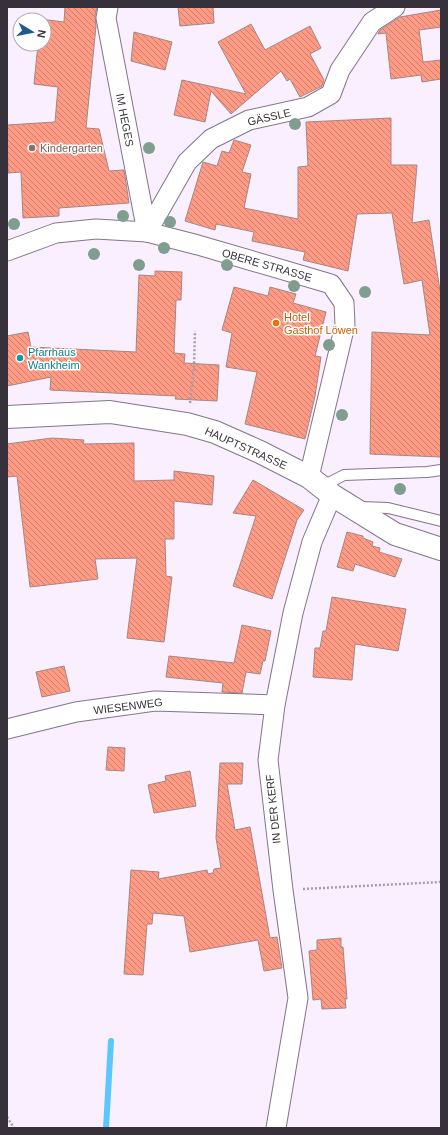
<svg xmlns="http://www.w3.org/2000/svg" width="448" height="1135" font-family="Arial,sans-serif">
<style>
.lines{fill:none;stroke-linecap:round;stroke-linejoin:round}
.stream{stroke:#5bc7fc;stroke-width:6}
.building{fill:url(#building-back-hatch);stroke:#a58781}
.lane-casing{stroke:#83758b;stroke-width:12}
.street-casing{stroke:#83758b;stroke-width:21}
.secondary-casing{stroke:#83758b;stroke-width:24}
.path{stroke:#a69eab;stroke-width:2.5;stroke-dasharray:2 2;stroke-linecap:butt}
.lane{stroke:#fff;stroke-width:10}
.street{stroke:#fff;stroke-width:19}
.secondary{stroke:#fff;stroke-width:22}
.tree{fill:#7f9e8f}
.education-dot{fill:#8d6e63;stroke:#fff;stroke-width:1.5}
.food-dot{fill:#e8710a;stroke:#fff;stroke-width:1.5}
.culture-dot{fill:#0f9aa8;stroke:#fff;stroke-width:1.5}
.labels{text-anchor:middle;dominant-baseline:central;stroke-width:3;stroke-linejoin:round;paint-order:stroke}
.street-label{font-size:11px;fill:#37313b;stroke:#fff}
.education-label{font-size:11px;fill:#785e54;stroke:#fff;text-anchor:start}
.food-label{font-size:11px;fill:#c56008;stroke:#fff;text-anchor:start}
.culture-label{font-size:11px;fill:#0d838f;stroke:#fff;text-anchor:start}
</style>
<defs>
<pattern id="building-back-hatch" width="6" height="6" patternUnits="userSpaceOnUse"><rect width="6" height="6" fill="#ff9b85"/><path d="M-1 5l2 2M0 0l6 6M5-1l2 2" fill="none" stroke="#cf7f6e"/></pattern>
</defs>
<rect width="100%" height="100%" fill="#f9efff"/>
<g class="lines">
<polyline class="stream" points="106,1128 111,1041"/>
</g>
<g class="building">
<polygon points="65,7 97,7 95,16 96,26 86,128 99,129 109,171 124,170 129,203 59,208 59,216 23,218 21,172 8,173 7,125 55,122 58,87 34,84 38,44 44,44 44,20 40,19 64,22"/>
<polygon points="178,7 213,7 214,23 180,26"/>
<polygon points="441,10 441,27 419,30 423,62 441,60 441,79 422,82 421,75 391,79 386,33 378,34 380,30 400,17"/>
<polygon points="251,24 265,50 310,26 321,48 310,54 324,80 322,86 300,97 290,79 287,81 281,71 231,114 211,91 205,122 174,115 182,80 246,94 218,42"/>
<polygon points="134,32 172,42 165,70 131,61"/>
<polygon points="391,118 391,165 417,165 412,223 429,220 441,297 441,457 370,454 372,332 430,335 422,280 404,284 392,213 357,214 348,271 303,260 305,252 252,241 254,232 216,224 215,230 185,221 203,162 217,166 222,151 229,153 234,140 251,145 242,172 251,174 244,208 298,219 298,167 308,166 306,122"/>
<polygon points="155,271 182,272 181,300 176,300 174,353 185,354 184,363 219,365 217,401 175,399 176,396 50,390 51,377 7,386 7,336 28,332 31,347 136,352 139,275 155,276"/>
<polygon points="234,287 268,296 270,287 296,294 293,303 326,312 315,356 321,357 315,396 305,439 245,424 257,372 226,367 232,333 222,330"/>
<polygon points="52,438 84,440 83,444 134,443 134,481 174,480 174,471 214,476 212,505 174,501 174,539 165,539 166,576 172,577 164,642 127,638 137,558 95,559 98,579 30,587 17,476 7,477 7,444"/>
<polygon points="253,480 304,510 297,520 272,599 233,586 256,516 233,513"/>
<polygon points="347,532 363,536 363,538 373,542 372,546 380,548 379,552 402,559 395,577 355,564 353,571 337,567"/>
<polygon points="332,597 406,609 398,651 355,644 352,680 313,677 315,648 320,648 323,631 326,631"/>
<polygon points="242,625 271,631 265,661 263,661 260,674 246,672 242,693 222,692 223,683 166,677 169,656 234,663"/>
<polygon points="64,666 70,691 42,697 36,672"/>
<polygon points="108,747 125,748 124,771 106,770"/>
<polygon points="220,763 243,763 242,784 227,784 235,830 250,827 270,938 277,937 282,968 264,971 258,940 190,952 184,916 153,913 152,924 147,924 143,975 124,974 131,870 159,872 158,879 207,870 208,874 213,873 214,869 221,868 216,838"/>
<polygon points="190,771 196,806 154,813 148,785 166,781 165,776"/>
<polygon points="341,938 341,947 343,947 347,999 345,999 346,1008 322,1009 321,999 313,1000 309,951 317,950 317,940"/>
</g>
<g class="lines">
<defs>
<g id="lane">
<polyline points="321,487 344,475 427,472 441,470"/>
<polyline points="361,507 388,508 441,521"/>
</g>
<g id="street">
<polyline points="108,7 106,18 147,232"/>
<polyline points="147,232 187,162 211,139 249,120 308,107 331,94 340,70 372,22 395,7"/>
<polyline points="7,251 56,233 96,229 147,232 198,245 331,284 344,303 345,325 309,477"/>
<polyline points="7,729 76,712 155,701 275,705"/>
<polyline points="276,1128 298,998 283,890 268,760 275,705 293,613 312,542 332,495"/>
</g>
<polyline id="secondary" points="7,417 110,412 187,424 215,432 260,452 309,477 332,495 395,534 441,549"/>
</defs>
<use href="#lane" class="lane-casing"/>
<use href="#street" class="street-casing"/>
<use href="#secondary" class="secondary-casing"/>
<g class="path">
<polyline points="190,403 194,367 195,331"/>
<polyline points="303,889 441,882"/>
<polyline points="7,1117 14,1128"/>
</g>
<use href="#lane" class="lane"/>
<use href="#street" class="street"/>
<use href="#secondary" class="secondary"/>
</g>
<g class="tree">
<circle cx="295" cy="124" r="6"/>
<circle cx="149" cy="148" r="6"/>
<circle cx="123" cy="216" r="6"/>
<circle cx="170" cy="222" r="6"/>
<circle cx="14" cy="224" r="6"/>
<circle cx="164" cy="248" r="6"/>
<circle cx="94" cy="254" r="6"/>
<circle cx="139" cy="265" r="6"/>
<circle cx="227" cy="265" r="6"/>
<circle cx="294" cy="286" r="6"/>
<circle cx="365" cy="292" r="6"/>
<circle cx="329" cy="345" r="6"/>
<circle cx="342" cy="415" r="6"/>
<circle cx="400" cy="489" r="6"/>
</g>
<circle class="education-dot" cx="32" cy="148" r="4"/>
<circle class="food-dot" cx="276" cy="323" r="4"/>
<circle class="culture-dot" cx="20" cy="358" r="4"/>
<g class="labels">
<g class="street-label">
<text transform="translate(269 117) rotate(-13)">GÄSSLE</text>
<text transform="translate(125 120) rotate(79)">IM HEGES</text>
<text transform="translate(267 265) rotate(16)">OBERE STRASSE</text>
<text transform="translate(246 448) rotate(24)">HAUPTSTRASSE</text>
<text transform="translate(128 706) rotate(-7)">WIESENWEG</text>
<text transform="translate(273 809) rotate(-96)">IN DER KERF</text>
</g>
<g class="education-label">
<text x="40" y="148">Kindergarten</text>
</g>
<g class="food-label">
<text x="284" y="317">Hotel<tspan x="284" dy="13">Gasthof Löwen</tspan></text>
</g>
<g class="culture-label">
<text x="28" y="352">Pfarrhaus<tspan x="28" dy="13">Wankheim</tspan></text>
</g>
</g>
<rect width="448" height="1135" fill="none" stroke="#37313b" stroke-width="16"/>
<g transform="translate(32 32) rotate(100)"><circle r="19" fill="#ffffff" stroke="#afadb1"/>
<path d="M0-3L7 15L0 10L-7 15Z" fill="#1d5a90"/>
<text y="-6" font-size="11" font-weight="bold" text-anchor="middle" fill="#37313b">N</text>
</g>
</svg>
